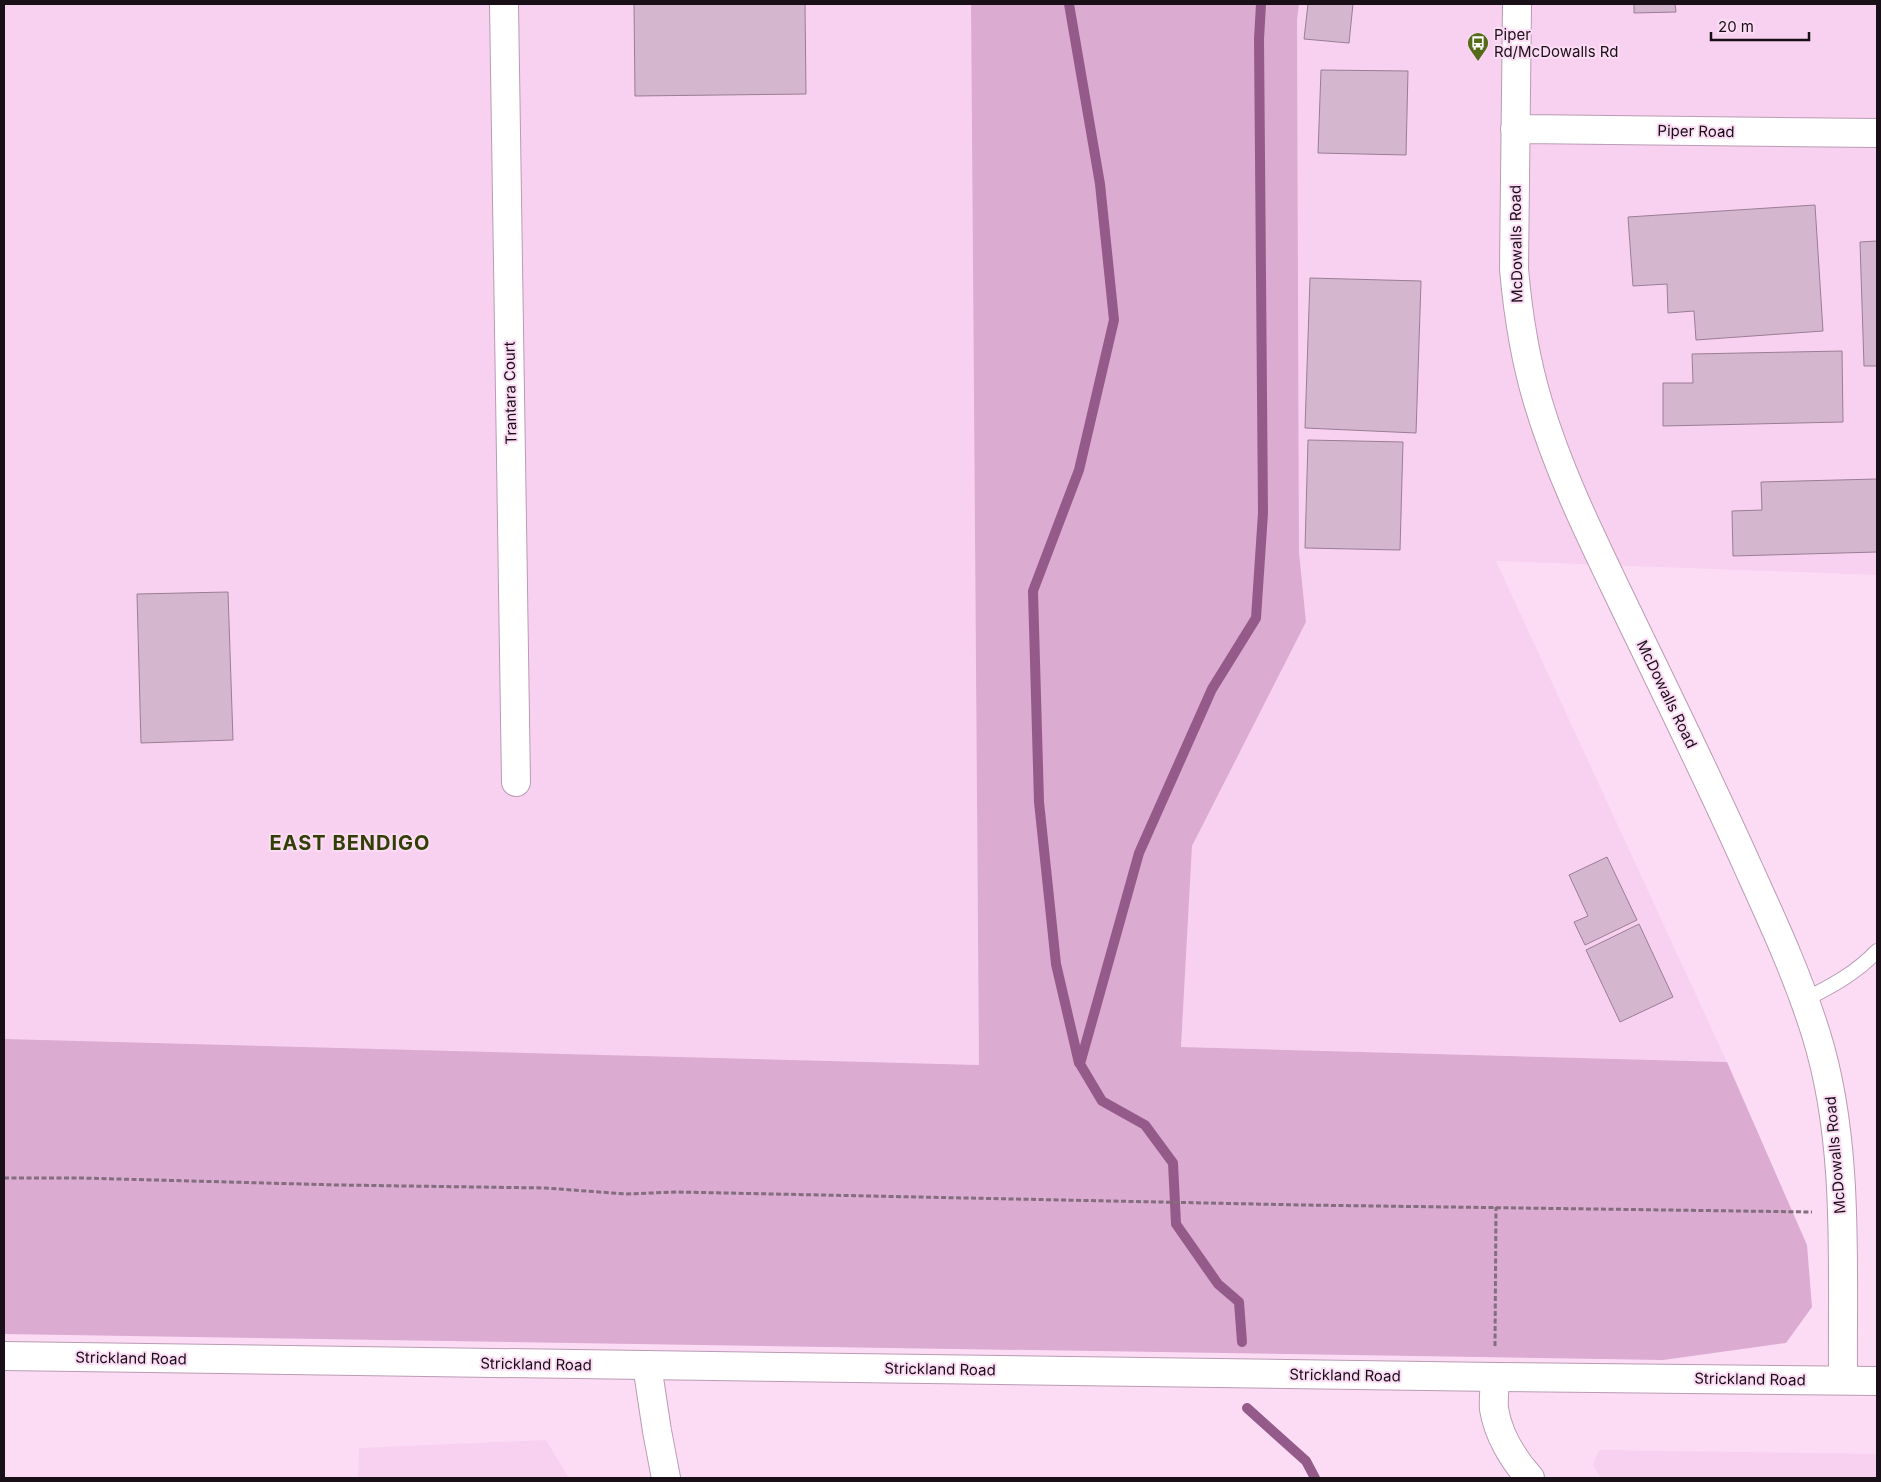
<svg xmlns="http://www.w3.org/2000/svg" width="1881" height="1482" font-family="Inter,sans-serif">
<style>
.built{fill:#f8d1f0}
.green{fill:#dbabd2}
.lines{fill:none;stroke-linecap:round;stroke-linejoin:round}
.stream{stroke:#945b8a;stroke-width:10}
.building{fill:#d5b6cf;stroke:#9a7d94}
.service-casing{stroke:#b99bb3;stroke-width:16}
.minor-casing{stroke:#b99bb3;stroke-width:30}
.secondary-casing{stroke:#b99bb3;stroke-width:30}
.path{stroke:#826e7d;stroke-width:3;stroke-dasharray:5 2.5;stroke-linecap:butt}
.service{stroke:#fff;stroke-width:14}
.minor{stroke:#fff;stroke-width:28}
.secondary{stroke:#fff;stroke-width:28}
.labels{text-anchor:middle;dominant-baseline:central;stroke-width:4;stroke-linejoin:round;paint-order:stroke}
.poi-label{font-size:15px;fill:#190f17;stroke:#fcdcf5;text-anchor:start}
.street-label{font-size:15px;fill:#190f17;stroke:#fcdcf5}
.district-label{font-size:20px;font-weight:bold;letter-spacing:1px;fill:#324007;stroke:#fcdcf5}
</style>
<rect width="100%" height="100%" fill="#fcdcf5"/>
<path class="built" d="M 4,4 L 971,4 L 979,1065 L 4,1045 Z
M 1299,4 L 1877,4 L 1877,575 L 1496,561 L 1727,1062 L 1181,1047 L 1192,846 L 1306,622 L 1299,552 L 1297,20 Z
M 546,1440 L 569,1478 L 358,1478 L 359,1448 Z
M 1599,1450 L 1877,1454 L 1877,1478 L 1601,1478 L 1593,1465 Z"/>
<path class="green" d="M 971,4 L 1299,4 L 1297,20 L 1299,552 L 1306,622 L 1192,846 L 1181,1047 L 1727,1062 L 1807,1245 L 1812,1307 L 1786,1343 L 1663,1360 L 4,1334 L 4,1039 L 979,1065 Z"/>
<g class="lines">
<path class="stream" d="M 1069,4 L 1100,184 L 1114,320 L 1079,470 L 1033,591 L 1039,802 L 1056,964 L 1079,1063
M 1242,1342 L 1239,1302 L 1218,1284 L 1176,1224 L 1173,1163 L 1145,1125 L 1102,1101 L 1080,1064 L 1139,853 L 1212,689 L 1256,618 L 1263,513 L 1259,39 L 1261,4
M 1247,1408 L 1306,1461 L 1315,1478"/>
</g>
<path class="building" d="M 634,4 L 805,4 L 806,94 L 635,96 Z
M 1308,4 L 1353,4 L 1349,43 L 1304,39 Z
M 1634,4 L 1675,4 L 1676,12 L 1634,13 Z
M 1321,70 L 1408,71 L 1406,155 L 1318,153 Z
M 1815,205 L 1823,331 L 1696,340 L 1694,311 L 1668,313 L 1667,284 L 1633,286 L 1628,217 Z
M 1877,241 L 1877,366 L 1864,366 L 1860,242 Z
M 1310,278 L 1421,281 L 1416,433 L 1305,428 Z
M 1842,351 L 1843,422 L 1663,426 L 1663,383 L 1693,383 L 1692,354 Z
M 1308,440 L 1403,442 L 1400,550 L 1305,548 Z
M 1877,479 L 1877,552 L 1733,556 L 1732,511 L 1762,510 L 1761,482 Z
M 228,592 L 233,740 L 141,743 L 137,594 Z
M 1607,857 L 1637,920 L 1585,945 L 1574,922 L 1588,916 L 1569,875 Z
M 1639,924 L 1673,997 L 1620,1022 L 1586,950 Z"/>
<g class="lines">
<g class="service-casing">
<path id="service" d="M 1804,1000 C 1832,986 1856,973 1877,951"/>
</g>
<g class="minor-casing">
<path id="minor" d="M 504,4 L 516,782
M 1517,4 L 1514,269 C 1518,314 1525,359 1538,402 C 1560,476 1595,545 1628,614 C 1668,697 1709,780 1747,865 C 1772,920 1798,976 1816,1034 C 1850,1142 1842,1268 1843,1380
M 1515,129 L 1877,133
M 647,1365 L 657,1431 L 666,1478
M 1495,1377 C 1495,1387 1493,1399 1494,1409 C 1498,1434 1513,1459 1530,1478"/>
</g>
<g class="secondary-casing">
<path id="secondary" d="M 4,1356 L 1495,1377 L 1877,1381"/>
</g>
<path class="path" d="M 4,1178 L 81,1178 L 338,1185 L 546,1188 L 626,1194 L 677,1192 L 1303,1205 L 1812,1212
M 1495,1346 L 1496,1207"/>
<use href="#service" class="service"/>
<use href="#minor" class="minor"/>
<use href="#secondary" class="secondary"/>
</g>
<defs>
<g id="bus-pin" transform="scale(1.125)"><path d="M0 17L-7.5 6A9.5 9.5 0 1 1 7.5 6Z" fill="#556b19" stroke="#fcdcf5"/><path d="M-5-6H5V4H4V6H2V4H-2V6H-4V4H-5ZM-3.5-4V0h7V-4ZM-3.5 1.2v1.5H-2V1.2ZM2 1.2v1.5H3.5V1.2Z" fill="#fff"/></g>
</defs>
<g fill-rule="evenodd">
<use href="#bus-pin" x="1478" y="43"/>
</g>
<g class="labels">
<g class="poi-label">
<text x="1494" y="34">Piper<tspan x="1494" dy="17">Rd/McDowalls Rd</tspan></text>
</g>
<g class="street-label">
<text transform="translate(1696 131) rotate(1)">Piper Road</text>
<text transform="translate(1516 244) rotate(-91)">McDowalls Road</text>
<text transform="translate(510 393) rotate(-91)">Trantara Court</text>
<text transform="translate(1667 694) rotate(64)">McDowalls Road</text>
<text transform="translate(1835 1155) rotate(-95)">McDowalls Road</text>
<text transform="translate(131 1358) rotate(1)">Strickland Road</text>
<text transform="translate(536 1364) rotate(1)">Strickland Road</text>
<text transform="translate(940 1369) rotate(1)">Strickland Road</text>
<text transform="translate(1345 1375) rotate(1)">Strickland Road</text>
<text transform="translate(1750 1379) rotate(1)">Strickland Road</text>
</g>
<g class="district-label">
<text x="350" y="843">EAST BENDIGO</text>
</g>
</g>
<rect width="1881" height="1482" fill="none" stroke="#190f17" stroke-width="10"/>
<path d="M1711 32v8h98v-8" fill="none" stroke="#190f17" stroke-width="2.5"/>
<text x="1718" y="32" font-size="15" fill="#190f17" stroke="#fcdcf5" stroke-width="4" paint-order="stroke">20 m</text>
</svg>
